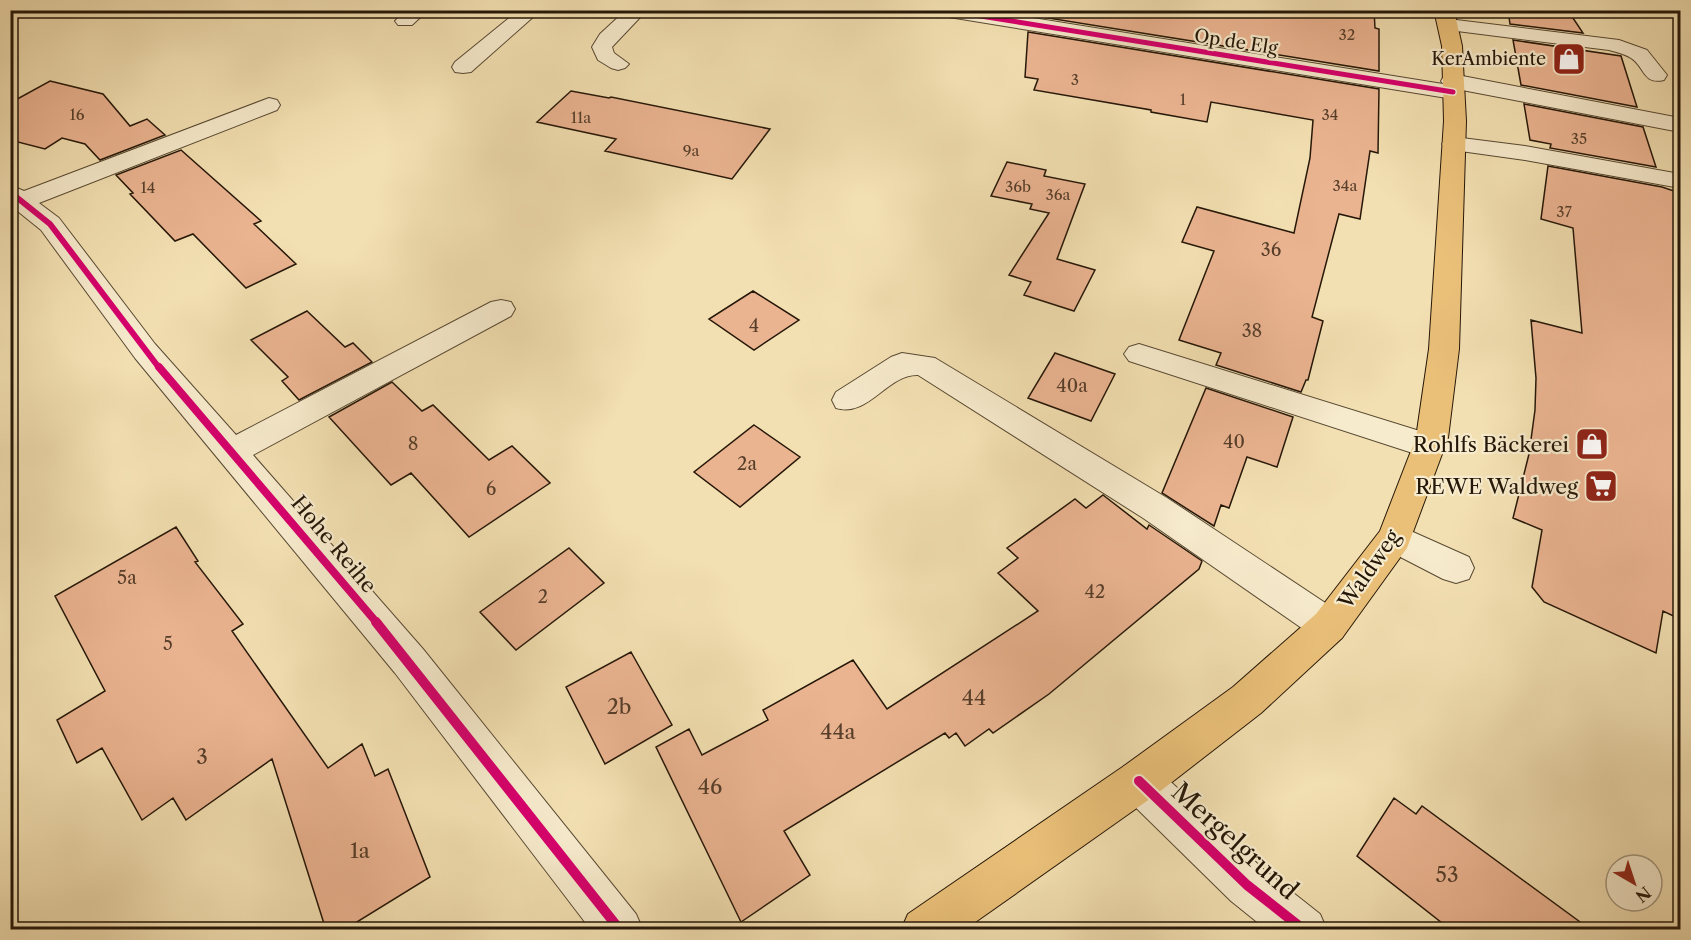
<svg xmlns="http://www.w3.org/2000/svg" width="1691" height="940" font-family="'Libre Caslon Text',serif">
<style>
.building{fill:#ebb491;stroke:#251708;stroke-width:1.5}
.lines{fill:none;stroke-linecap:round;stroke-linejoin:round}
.minor-casing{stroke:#584932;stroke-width:2}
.major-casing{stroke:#251708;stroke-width:2}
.minor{fill:#f7ebcd;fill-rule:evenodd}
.major{fill:#eac079;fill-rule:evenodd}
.cycleway-far3-casing{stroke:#f7ebcd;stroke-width:8}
.cycleway-far2-casing{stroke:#f7ebcd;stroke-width:9}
.cycleway-far1-casing{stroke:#f7ebcd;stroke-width:11}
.cycleway-casing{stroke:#f7ebcd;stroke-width:14}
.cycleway-far3{stroke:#d6006c;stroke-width:5}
.cycleway-far2{stroke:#d6006c;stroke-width:6}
.cycleway-far1{stroke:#d6006c;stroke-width:8}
.cycleway{stroke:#d6006c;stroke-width:10}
.labels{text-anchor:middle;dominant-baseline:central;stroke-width:4.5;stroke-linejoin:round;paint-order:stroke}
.far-number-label{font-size:15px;fill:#563e2a}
.far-street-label{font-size:18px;fill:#251708;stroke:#f7ebcd}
.far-poi-label{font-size:18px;fill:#251708;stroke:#f7ebcd;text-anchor:end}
.number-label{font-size:18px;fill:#563e2a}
.poi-label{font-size:21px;fill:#251708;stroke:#f7ebcd;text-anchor:end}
.street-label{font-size:21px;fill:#251708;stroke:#f7ebcd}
.near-number-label{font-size:21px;fill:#563e2a}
.near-street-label{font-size:26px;fill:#251708;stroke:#f7ebcd}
</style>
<rect width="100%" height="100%" fill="#f3e0b2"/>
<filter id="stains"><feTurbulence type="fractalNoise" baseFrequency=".00333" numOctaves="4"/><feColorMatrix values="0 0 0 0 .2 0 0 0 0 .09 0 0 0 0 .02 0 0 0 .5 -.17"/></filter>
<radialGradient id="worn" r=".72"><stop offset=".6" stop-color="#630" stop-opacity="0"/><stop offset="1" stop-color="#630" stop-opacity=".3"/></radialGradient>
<path class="building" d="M 1030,10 L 1374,10 L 1375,28 L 1379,29 L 1379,71 L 1029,15 Z
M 1508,10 L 1552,10 L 1554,14 L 1571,15 L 1583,33 L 1510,24 Z
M 1028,32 L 1379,89 L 1378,153 L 1370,151 L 1360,219 L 1339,214 L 1312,317 L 1323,321 L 1308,380 L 1306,380 L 1301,392 L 1216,365 L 1221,353 L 1179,340 L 1214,251 L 1182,242 L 1197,207 L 1294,233 L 1310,158 L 1313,120 L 1211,102 L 1207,122 L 1151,112 L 1151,110 L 1034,90 L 1038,79 L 1025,77 Z
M 1513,40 L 1621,56 L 1637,107 L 1521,85 Z
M 50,81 L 103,94 L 130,126 L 147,119 L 165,135 L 100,160 L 85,144 L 62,138 L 45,149 L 10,140 L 10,103 Z
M 571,91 L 609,98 L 611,97 L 770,129 L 732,179 L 605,151 L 616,139 L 537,122 Z
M 1524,104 L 1643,127 L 1656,167 L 1550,148 L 1551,144 L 1530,140 Z
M 181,150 L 261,221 L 254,224 L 296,264 L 246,288 L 193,234 L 175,241 L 130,194 L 133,193 L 116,175 Z
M 1007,162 L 1046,170 L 1044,176 L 1085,184 L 1057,259 L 1095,270 L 1074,311 L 1024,295 L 1031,282 L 1009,275 L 1049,213 L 1030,209 L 1032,204 L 991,196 Z
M 1548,166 L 1662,187 L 1680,193 L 1680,619 L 1663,611 L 1656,653 L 1544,602 L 1532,587 L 1542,530 L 1513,518 L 1529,454 L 1535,410 L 1536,378 L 1531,320 L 1582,333 L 1573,228 L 1541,219 Z
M 753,291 L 799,320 L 754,350 L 709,319 Z
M 307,311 L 345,347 L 353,343 L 372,362 L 299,400 L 282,381 L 288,377 L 251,340 Z
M 1055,353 L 1115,374 L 1091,421 L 1028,398 Z
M 392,382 L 422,411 L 433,405 L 489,460 L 512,446 L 550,483 L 469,537 L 411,473 L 391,485 L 329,417 Z
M 1206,388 L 1293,417 L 1277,467 L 1247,457 L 1229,508 L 1221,505 L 1214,526 L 1162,493 Z
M 754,425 L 800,457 L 740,507 L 694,472 Z
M 1103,495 L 1147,529 L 1149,525 L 1202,561 L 1199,569 L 1049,694 L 993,733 L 989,729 L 965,746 L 956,733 L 949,738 L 945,733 L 784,831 L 810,875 L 741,922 L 656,747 L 689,729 L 702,755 L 768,720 L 763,710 L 853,660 L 887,709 L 1038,611 L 998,573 L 1018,558 L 1007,548 L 1075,499 L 1086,508 Z
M 176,527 L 198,561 L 195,562 L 243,624 L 232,631 L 328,768 L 362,744 L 375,776 L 388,769 L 430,877 L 344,930 L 326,930 L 272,759 L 186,820 L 173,798 L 142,820 L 102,748 L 77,763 L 57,720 L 105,691 L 55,596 Z
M 569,548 L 604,583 L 516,650 L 480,612 Z
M 631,652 L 672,725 L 605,764 L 566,687 Z
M 1394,798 L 1416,814 L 1422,806 L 1591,930 L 1451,930 L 1357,856 Z"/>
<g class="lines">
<g class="minor-casing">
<path id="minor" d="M 406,10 L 428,10 L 412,25 L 398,25 L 395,21 Z
M 519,10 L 541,10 L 471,72 L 463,73 L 455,72 L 452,67 L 455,62 Z
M 626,10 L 647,10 L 612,47 L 614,53 L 629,64 L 625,68 L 618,70 L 611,68 L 598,60 L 592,47 L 600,34 Z
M 934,10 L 983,10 L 1443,84 L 1441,81 L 1444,76 L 1452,74 L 1680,118 L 1680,132 L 1462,90 L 1464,92 L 1461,97 L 1453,99 L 943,16 L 936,14 Z
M 1448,19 L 1619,40 L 1647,50 L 1667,75 L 1664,80 C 1643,85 1645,67 1631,58 C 1625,54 1616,52 1609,50 L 1441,29 L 1438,25 L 1441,21 Z
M 269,98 L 277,100 L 280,105 L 277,110 L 39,203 L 59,218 L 155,344 L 236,435 L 491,302 L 501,300 L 511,302 L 515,309 L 511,316 L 253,455 L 423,649 L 636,914 L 643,930 L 591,930 L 395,673 L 135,358 L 41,230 L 10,205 L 10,185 L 24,191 Z
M 1454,137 L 1525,146 L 1680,174 L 1680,188 L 1525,160 L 1446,149 L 1442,144 L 1446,139 Z
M 1139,344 L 1439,437 L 1444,446 L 1439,455 L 1428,458 L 1129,361 L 1124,354 L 1129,347 Z
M 902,353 L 935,358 L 1167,498 L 1342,614 L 1348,626 L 1342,638 L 1329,643 L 1316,638 L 1143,518 L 918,375 C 887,374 869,418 836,408 L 832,400 L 836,392 L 891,357 Z
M 1395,524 L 1469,557 L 1474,568 L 1469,579 L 1456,583 L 1443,579 L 1383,548 L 1378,538 L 1383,528 Z
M 1139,760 L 1154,766 L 1263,869 L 1320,914 L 1327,930 L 1267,930 L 1231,901 L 1124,796 L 1118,781 L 1124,766 Z"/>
</g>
<g class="major-casing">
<path id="major" d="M 1434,10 L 1454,10 L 1462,46 L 1466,121 L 1459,349 L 1448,438 L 1407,548 L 1342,638 L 1261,713 L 1154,796 L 964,930 L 901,930 L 908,914 L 1124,766 L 1233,687 L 1316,614 L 1380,531 L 1416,438 L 1429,349 L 1444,121 L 1442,46 Z"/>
</g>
<use href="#minor" class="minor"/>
<use href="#major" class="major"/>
<g class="cycleway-far3-casing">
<path id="cycleway-far3" d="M 943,10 L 1453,92"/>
</g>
<g class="cycleway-far2-casing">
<path id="cycleway-far2" d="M 10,192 L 50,224 L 160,369"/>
</g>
<g class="cycleway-far1-casing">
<path id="cycleway-far1" d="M 159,367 L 377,623"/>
</g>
<g class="cycleway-casing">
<path id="cycleway" d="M 376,622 L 620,930
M 1139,781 L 1247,885 L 1304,930"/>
</g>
<use href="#cycleway-far3" class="cycleway-far3"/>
<use href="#cycleway-far2" class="cycleway-far2"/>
<use href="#cycleway-far1" class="cycleway-far1"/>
<use href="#cycleway" class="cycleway"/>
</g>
<defs>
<g id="shop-square" transform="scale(1.725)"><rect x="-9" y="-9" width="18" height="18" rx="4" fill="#8f2418" stroke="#f7ebcd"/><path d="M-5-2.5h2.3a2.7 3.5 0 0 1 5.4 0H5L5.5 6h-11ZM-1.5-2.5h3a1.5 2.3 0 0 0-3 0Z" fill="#fff"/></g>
<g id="supermarket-square" transform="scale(1.725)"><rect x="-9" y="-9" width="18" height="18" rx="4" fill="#8f2418" stroke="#f7ebcd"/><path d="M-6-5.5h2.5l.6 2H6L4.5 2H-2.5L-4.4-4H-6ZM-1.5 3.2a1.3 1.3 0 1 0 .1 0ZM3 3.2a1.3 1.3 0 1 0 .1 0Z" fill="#fff"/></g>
</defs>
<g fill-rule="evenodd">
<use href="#shop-square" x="1569" y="59"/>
<use href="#shop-square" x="1592" y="444"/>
<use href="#supermarket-square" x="1601" y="486"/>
</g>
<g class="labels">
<g class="far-number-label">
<text x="1347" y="34">32</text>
<text x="1075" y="79">3</text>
<text x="1183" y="99">1</text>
<text x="77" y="114">16</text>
<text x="1330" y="114">34</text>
<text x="581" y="117">11a</text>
<text x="1579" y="138">35</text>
<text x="691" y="150">9a</text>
<text x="1345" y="185">34a</text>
<text x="1018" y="186">36b</text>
<text x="148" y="187">14</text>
<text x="1058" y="194">36a</text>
<text x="1564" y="211">37</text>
</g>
<g class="far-street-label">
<text transform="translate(1236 42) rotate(9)">Op de Elg</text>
</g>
<g class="far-poi-label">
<text x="1546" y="59">KerAmbiente</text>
</g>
<g class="number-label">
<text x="1271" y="250">36</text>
<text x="754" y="326">4</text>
<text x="1252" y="331">38</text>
<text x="1072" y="386">40a</text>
<text x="1234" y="442">40</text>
<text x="413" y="444">8</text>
<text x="747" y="464">2a</text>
<text x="491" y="489">6</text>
<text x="127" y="578">5a</text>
<text x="1095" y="592">42</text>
<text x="543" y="597">2</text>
<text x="168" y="644">5</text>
</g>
<g class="poi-label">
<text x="1569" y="444">Rohlfs Bäckerei</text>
<text x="1578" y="486">REWE Waldweg</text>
</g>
<g class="street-label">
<text transform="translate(334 544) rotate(50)">Hohe Reihe</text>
<text transform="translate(1369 569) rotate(-55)">Waldweg</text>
</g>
<g class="near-number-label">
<text x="974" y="697">44</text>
<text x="619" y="706">2b</text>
<text x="838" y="731">44a</text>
<text x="202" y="756">3</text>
<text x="710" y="786">46</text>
<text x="360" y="850">1a</text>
<text x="1447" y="874">53</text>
</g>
<g class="near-street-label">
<text transform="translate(1235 841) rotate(42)">Mergelgrund</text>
</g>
</g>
<rect width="1691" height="940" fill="none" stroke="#f3e0b2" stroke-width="36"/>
<rect x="12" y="12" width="1667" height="916" fill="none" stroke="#251708" stroke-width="3"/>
<rect x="18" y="18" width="1655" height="904" fill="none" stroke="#251708" stroke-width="1.5"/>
<g transform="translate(1634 883) rotate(141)"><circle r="28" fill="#f7ebcd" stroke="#a3967e" stroke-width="1.5"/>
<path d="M0-4.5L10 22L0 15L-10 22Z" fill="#8f2418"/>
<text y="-9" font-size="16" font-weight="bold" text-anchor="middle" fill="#251708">N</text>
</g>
<rect width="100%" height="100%" filter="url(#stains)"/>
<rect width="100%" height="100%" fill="url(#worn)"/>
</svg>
